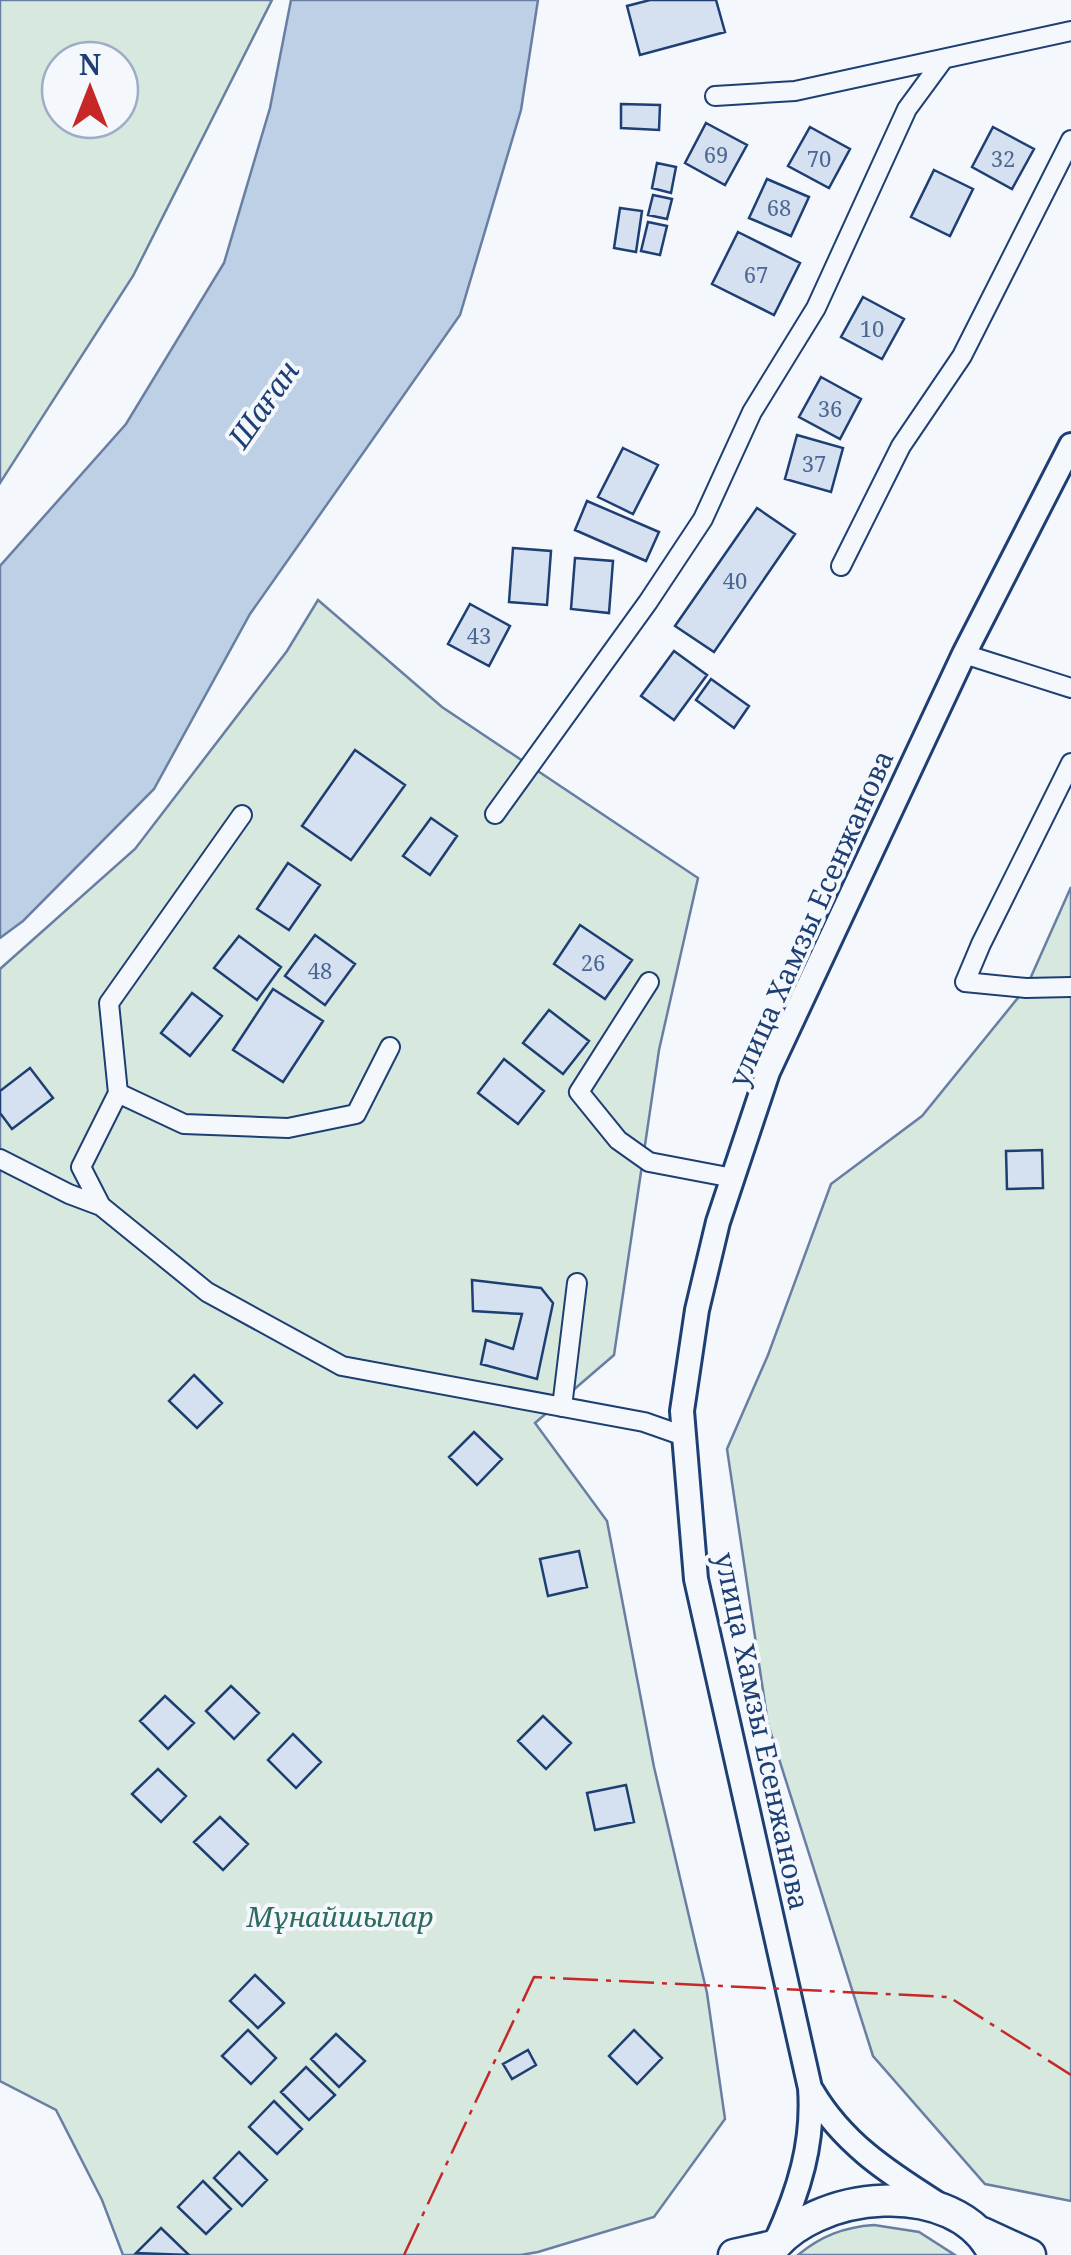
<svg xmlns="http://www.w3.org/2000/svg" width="1071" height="2255" font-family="'Noto Serif',serif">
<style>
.green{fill:#d7e8df;stroke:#687fa3;stroke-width:2.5;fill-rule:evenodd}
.water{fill:#bed0e5;stroke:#687fa3;stroke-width:2.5}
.building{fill:#d5e0f0;stroke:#1d3f73;stroke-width:2.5}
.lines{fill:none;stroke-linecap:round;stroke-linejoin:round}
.minor-casing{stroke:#1d3f73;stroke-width:22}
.tertiary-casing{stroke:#1d3f73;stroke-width:28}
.trunk-casing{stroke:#1d3f73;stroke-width:35}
.minor{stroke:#f4f7fb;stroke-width:18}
.tertiary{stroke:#f4f7fb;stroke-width:22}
.trunk{stroke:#f4f7fb;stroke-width:30}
.power{stroke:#c62828;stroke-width:2.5;stroke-dasharray:35 8 5 8;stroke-linecap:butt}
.labels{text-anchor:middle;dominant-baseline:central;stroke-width:8;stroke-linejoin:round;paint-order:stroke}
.number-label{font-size:22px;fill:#4b6792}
.street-label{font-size:28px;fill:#1d3f73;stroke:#f4f7fb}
.park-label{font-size:28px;font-style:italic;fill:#2c6c60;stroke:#f4f7fb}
.water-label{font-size:30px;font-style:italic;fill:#1d3f73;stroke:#f4f7fb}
</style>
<rect width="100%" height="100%" fill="#f4f7fb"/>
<path class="green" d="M 0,0 L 272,0 L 133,276 L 0,483 ZM 60,60 L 120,60 L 120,120 L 60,120 Z
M 318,600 L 442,707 L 698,878 L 659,1050 L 614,1355 L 535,1423 L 607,1521 L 654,1767 L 707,1993 L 725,2119 L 654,2217 L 538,2252 L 521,2255 L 123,2255 L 102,2200 L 56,2110 L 0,2081 L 0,969 L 135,849 L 287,651 Z
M 1071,887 L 1071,2201 L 985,2184 L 873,2056 L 768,1724 L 727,1449 L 768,1355 L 831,1184 L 922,1116 L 1026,988 Z
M 874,2225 L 919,2232 L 955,2255 L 798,2255 C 821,2236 844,2227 874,2225 Z"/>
<path class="water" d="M 291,0 L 538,0 L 521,110 L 460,315 L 250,614 L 154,789 L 23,921 L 0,938 L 0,566 L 126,424 L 224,263 L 270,108 Z"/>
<path class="building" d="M 650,0 L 716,0 L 725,32 L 640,55 L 627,6 Z
M 621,104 L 660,105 L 659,130 L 621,128 Z
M 706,123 L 747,145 L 725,185 L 685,163 Z
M 810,127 L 850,149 L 829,188 L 788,166 Z
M 993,127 L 1034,149 L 1012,189 L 972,167 Z
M 657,163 L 676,167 L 671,193 L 652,188 Z
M 934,170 L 973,189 L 950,236 L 911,217 Z
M 767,179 L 809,197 L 791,236 L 749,218 Z
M 653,195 L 672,199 L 667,219 L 648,215 Z
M 620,208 L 642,211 L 636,252 L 614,248 Z
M 648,222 L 667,226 L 660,255 L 641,251 Z
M 738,232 L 800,263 L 774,315 L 712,284 Z
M 863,297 L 904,319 L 882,359 L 841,337 Z
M 821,377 L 861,399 L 840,439 L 799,417 Z
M 797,435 L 843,448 L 831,492 L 785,479 Z
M 623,448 L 658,465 L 633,514 L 598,497 Z
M 587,501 L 659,532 L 646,561 L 575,530 Z
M 757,508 L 795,534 L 714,652 L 675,626 Z
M 513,548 L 551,551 L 547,605 L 509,602 Z
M 575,558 L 613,561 L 609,613 L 571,609 Z
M 470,604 L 510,626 L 489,666 L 448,644 Z
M 674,651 L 707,675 L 674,720 L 641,696 Z
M 711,679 L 749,706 L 734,728 L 696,700 Z
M 355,750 L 405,785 L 351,860 L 302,826 Z
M 431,818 L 457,836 L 430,875 L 403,856 Z
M 288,863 L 320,885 L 289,930 L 257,909 Z
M 580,925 L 632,960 L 605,999 L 554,964 Z
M 315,935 L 355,964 L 325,1005 L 285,976 Z
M 239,936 L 281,967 L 257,1000 L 214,968 Z
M 273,989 L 323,1021 L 283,1082 L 233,1050 Z
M 192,993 L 222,1016 L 190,1056 L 161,1033 Z
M 549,1010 L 589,1041 L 563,1074 L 523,1043 Z
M 504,1059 L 544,1091 L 518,1124 L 478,1093 Z
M 30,1068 L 53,1098 L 12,1129 L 0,1113 L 0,1091 Z
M 1042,1150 L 1043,1188 L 1007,1189 L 1006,1151 Z
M 472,1280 L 541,1288 L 553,1303 L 537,1379 L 481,1364 L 486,1340 L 513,1349 L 522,1314 L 473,1311 Z
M 194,1375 L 222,1403 L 197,1428 L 169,1401 Z
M 474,1432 L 502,1459 L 477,1485 L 449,1457 Z
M 579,1551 L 587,1587 L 548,1596 L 540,1559 Z
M 231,1686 L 259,1713 L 234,1739 L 206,1711 Z
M 165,1696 L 194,1723 L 168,1749 L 140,1721 Z
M 543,1716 L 571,1743 L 546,1769 L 518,1741 Z
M 293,1734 L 321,1762 L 296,1788 L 268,1760 Z
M 158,1769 L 186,1796 L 161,1822 L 132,1794 Z
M 626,1785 L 634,1822 L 595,1830 L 587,1793 Z
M 220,1817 L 248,1844 L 223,1870 L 194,1842 Z
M 255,1975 L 284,2003 L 258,2028 L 230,2001 Z
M 248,2030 L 276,2058 L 251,2084 L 222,2056 Z
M 634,2030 L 662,2058 L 637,2084 L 609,2056 Z
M 336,2034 L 365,2061 L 339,2087 L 311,2059 Z
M 528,2050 L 536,2065 L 512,2079 L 503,2064 Z
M 306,2067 L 335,2095 L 309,2120 L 281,2092 Z
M 274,2101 L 302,2129 L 277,2154 L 249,2127 Z
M 239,2152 L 267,2180 L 242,2206 L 214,2178 Z
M 203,2181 L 231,2209 L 206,2234 L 178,2207 Z
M 161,2228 L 189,2255 L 136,2253 Z"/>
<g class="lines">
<g class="minor-casing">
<path id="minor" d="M 715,96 L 795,91 L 1071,31
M 841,566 L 901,446 L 962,356 L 1071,140
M 964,654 L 1071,688
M 1071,763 L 981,944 L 965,982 L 1026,988 L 1071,987
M 495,814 L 648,602 L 703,519 L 752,412 L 816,308 L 907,109 L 943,60
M 242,815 L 109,1003 L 118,1093 L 81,1167 L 101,1206 L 207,1292 L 342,1366 L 644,1422 L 684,1436
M 649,982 L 579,1092 L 618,1140 L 649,1162 L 733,1178
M 118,1093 L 184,1124 L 288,1128 L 356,1114 L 390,1047
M 0,1159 L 69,1194 L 101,1206
M 562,1407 L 577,1283"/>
</g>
<g class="tertiary-casing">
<path id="tertiary" d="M 812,2091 C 842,2142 886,2171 935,2202
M 776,2241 C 799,2191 814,2143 810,2088 L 696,1579 L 682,1411 L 697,1310 L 718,1222 L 768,1072 L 964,654 L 1071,445"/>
</g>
<g class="trunk-casing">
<path id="trunk" d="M 982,2233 L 1030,2255
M 734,2255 L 774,2246
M 768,2255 C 811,2189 958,2176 994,2255"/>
</g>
<use href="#minor" class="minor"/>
<use href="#tertiary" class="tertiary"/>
<use href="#trunk" class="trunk"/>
<path class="power" d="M 404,2255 L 534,1977 L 949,1997 L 1071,2075"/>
</g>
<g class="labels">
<g class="number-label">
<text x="716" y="154">69</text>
<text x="819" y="158">70</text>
<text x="1003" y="158">32</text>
<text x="779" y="207">68</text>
<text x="756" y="274">67</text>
<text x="872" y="328">10</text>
<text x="830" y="408">36</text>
<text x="814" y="463">37</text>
<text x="735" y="580">40</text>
<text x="479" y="635">43</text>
<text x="593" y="962">26</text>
<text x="320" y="970">48</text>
</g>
<g class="street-label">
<text transform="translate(810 918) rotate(-66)">улица Хамзы Есенжанова</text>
<text transform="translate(763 1731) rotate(78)">улица Хамзы Есенжанова</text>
</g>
<g class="park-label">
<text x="340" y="1916">Мұнайшылар</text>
</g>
<g class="water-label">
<text transform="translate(263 404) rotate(-55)">Шаған</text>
</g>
</g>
<g transform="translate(90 90)"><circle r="48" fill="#f4f7fb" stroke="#9eadc5" stroke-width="2.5"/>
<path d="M0-8L18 38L0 25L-18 38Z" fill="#c62828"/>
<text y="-15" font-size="28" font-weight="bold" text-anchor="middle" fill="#1d3f73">N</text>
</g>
</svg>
